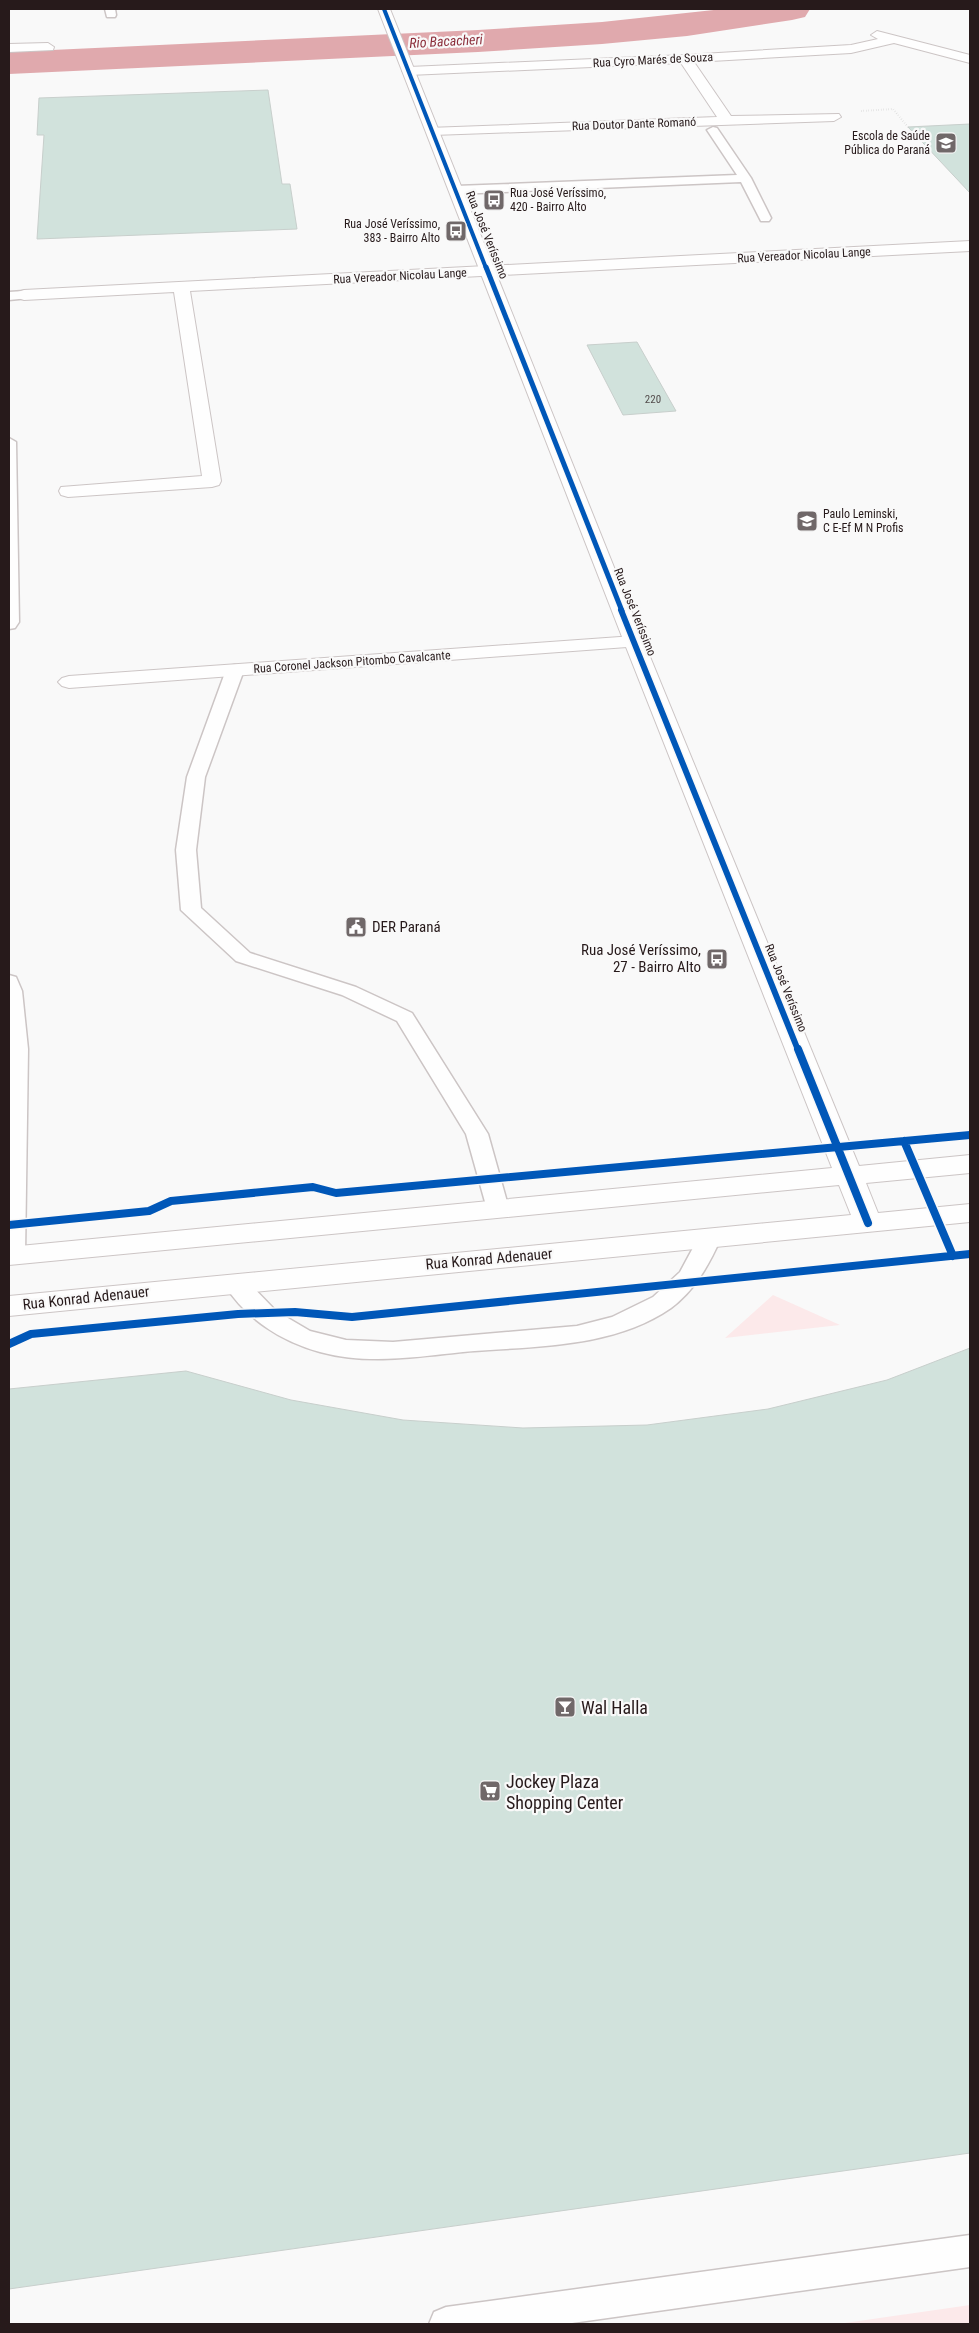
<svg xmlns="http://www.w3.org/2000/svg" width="979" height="2333" font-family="'Roboto Condensed',sans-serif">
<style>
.green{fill:#fce9ea}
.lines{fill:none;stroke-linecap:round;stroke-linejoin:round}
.river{fill:#e0a9ad;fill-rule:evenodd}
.building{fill:#d1e2dc;stroke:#c8cfcc}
.lane-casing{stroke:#ccc5c5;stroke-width:3}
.street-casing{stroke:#ccc5c5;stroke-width:2}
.secondary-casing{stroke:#ccc5c5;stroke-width:2}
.path{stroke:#d6d6d6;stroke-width:2;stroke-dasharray:0.5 2;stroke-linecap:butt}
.lane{fill:#fefefe;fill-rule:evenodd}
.street{fill:#fefefe;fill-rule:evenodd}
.secondary{fill:#fefefe;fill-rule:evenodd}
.cycleway-far3-casing{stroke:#f9f9f9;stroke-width:5.5}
.cycleway-far2-casing{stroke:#f9f9f9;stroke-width:7}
.cycleway-far1-casing{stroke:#f9f9f9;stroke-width:9}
.cycleway-casing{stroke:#f9f9f9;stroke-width:11}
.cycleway-far3{stroke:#0057b8;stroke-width:4}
.cycleway-far2{stroke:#0057b8;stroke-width:5}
.cycleway-far1{stroke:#0057b8;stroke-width:6}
.cycleway{stroke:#0057b8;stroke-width:8}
.labels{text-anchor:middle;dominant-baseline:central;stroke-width:4.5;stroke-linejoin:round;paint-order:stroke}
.far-number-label{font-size:11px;fill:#524c4b}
.far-street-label{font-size:12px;fill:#271a1b;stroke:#f9f9f9}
.far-poi-label{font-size:12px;fill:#271a1b;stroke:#f9f9f9;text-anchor:end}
.far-water-label{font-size:14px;font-style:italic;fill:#8c2f3c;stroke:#f9f9f9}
.poi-label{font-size:15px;fill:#271a1b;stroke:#f9f9f9;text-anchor:start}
.street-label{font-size:15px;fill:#271a1b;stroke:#f9f9f9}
.near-poi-label{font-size:18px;fill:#271a1b;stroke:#f9f9f9;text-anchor:start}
</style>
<rect width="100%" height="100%" fill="#f9f9f9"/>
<path class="green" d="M 773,1295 L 840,1325 L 725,1338 Z
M 970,2305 L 970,2324 L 838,2324 Z"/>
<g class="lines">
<path class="river" d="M 723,9 L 810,9 L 805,17 L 792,20 L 687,36 L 602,44 L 478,52 L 9,74 L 9,52 L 478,30 L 602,22 Z"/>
</g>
<path class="building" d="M 268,90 L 282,184 L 290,184 L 297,229 L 37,239 L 44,135 L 37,135 L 39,98 Z
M 970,124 L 970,193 L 908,127 Z
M 637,342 L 676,411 L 623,415 L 587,345 Z
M 970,1348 L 970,2153 L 9,2289 L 9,1389 L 186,1371 L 291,1400 L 403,1420 L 523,1428 L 647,1425 L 768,1409 L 887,1380 Z"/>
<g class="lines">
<g class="lane-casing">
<path id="lane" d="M 105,9 L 115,9 L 116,15 L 115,17 L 107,17 Z
M 713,127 L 717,128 L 751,178 L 771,218 L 769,221 L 761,221 L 741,182 L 456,194 L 450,190 L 456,186 L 737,175 L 707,130 Z
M 24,291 L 31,295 L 29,298 L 9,300 L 9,292 Z
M 9,438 L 16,442 L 19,622 L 15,628 L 9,629 Z
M 235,665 L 241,666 L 244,670 L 205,777 L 196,850 L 201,908 L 250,953 L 356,987 L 412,1013 L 488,1134 L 509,1209 L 506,1214 L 498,1216 L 490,1214 L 487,1209 L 466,1134 L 397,1021 L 342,995 L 236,961 L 181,910 L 176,850 L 187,777 L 226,670 L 229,666 Z
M 9,975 L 16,977 L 22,991 L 28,1049 L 25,1255 L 21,1260 L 9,1262 Z
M 709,1230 L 717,1233 L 721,1238 C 709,1265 695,1290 671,1308 C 612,1349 531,1346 463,1352 C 416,1357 367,1365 320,1352 C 282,1342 246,1319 224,1284 L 228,1278 L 236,1276 L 244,1278 L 276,1311 L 310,1331 L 346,1340 L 393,1342 L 577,1326 L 612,1317 L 653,1297 L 680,1272 L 701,1233 Z
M 970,2235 L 970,2267 L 565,2324 L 429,2324 L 434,2312 L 446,2307 Z"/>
</g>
<g class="street-casing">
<path id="street" d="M 877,31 L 970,55 L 970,63 L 894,43 L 851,53 L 694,62 L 731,116 L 839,114 L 841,117 L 834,121 L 433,135 L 426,131 L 428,128 L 717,117 L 681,63 L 409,75 L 402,71 L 409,67 L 685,55 L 851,45 L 878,39 L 871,35 Z
M 48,43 L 54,47 L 53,50 L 9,52 L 9,44 Z
M 970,241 L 970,251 L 190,291 L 221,481 L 219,485 L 212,487 L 68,497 L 61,495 L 59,491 L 61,487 L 202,476 L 174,292 L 24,300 L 18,298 L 16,295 L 18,292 L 24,290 Z
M 634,636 L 641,638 L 644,642 L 641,646 L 69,688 L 62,686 L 58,682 L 62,678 L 69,676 Z"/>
</g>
<g class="secondary-casing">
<path id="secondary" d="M 378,9 L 390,9 L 644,642 L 859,1166 L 970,1155 L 970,1173 L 866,1183 L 878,1213 L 970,1204 L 970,1222 L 9,1316 L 9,1296 L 851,1215 L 839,1185 L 9,1265 L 9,1247 L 832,1168 L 624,642 Z"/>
</g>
<path class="path" d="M 861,111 L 893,109 L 908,127"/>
<use href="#lane" class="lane"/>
<use href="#street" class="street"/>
<use href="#secondary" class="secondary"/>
<g class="cycleway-far3-casing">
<path id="cycleway-far3" d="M 384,9 L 486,268"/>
</g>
<g class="cycleway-far2-casing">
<path id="cycleway-far2" d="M 486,267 L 622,611"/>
</g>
<g class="cycleway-far1-casing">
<path id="cycleway-far1" d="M 621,610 L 798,1050"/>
</g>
<g class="cycleway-casing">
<path id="cycleway" d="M 798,1049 L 868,1223
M 904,1141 L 953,1256
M 9,1225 L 149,1211 L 171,1201 L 313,1187 L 336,1193 L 970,1135
M 9,1344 L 31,1334 L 238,1314 L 295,1312 L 352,1317 L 970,1254"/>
</g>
<use href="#cycleway-far3" class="cycleway-far3"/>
<use href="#cycleway-far2" class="cycleway-far2"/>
<use href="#cycleway-far1" class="cycleway-far1"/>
<use href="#cycleway" class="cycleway"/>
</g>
<defs>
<g id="university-square" transform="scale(1.125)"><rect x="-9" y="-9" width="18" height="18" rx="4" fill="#706869" stroke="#f9f9f9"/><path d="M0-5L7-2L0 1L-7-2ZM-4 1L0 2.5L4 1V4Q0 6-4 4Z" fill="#fff"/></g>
<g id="bus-square" transform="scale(1.125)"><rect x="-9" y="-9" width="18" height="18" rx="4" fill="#706869" stroke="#f9f9f9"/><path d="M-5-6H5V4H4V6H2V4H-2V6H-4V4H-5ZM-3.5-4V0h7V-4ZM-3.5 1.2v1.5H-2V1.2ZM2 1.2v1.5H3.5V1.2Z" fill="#fff"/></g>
<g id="school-square" transform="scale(1.125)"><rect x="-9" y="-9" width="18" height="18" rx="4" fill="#706869" stroke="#f9f9f9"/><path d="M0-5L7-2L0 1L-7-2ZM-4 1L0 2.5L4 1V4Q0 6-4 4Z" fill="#fff"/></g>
<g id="civic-square" transform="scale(1.125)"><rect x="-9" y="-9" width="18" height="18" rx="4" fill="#706869" stroke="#f9f9f9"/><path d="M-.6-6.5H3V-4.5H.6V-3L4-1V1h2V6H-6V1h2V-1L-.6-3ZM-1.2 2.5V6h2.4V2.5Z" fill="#fff"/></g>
<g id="bar-square" transform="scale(1.125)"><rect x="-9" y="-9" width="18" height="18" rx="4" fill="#706869" stroke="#f9f9f9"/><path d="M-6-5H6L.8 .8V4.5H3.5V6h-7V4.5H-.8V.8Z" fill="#fff"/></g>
<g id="supermarket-square" transform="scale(1.125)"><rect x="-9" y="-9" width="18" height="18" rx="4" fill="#706869" stroke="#f9f9f9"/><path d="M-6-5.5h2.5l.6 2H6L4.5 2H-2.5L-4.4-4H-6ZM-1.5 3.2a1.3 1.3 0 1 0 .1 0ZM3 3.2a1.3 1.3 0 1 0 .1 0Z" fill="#fff"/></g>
</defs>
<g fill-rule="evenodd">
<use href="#university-square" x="946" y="143"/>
<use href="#bus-square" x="494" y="200"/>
<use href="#bus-square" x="456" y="231"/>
<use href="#school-square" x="807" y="521"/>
<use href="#civic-square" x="356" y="927"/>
<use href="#bus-square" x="717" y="959"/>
<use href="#bar-square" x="565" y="1707"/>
<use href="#supermarket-square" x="490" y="1791"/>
</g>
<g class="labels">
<g class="far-number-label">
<text x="653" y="399">220</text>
</g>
<g class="far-street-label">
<text transform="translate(653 60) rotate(-3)">Rua Cyro Marés de Souza</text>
<text transform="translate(634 124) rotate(-2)">Rua Doutor Dante Romanó</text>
<text transform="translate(487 235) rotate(68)">Rua José Veríssimo</text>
<text transform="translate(804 255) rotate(-3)">Rua Vereador Nicolau Lange</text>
<text transform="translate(400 276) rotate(-3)">Rua Vereador Nicolau Lange</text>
<text transform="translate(635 612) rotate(68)">Rua José Veríssimo</text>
<text transform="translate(352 662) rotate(-4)">Rua Coronel Jackson Pitombo Cavalcante</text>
<text transform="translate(786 988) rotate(68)">Rua José Veríssimo</text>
</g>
<g class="far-poi-label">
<text x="930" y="136">Escola de Saúde<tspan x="930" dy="14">Pública do Paraná</tspan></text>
<text x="510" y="193" text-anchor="start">Rua José Veríssimo,<tspan x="510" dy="14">420 - Bairro Alto</tspan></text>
<text x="440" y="224">Rua José Veríssimo,<tspan x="440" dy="14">383 - Bairro Alto</tspan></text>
<text x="823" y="514" text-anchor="start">Paulo Leminski,<tspan x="823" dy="14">C E-Ef M N Profis</tspan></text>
</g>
<g class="far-water-label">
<text transform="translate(446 41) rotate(-3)">Rio Bacacheri</text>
</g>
<g class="poi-label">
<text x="372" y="927">DER Paraná</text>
<text x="701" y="950" text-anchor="end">Rua José Veríssimo,<tspan x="701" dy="17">27 - Bairro Alto</tspan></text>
</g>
<g class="street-label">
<text transform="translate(489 1259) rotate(-5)">Rua Konrad Adenauer</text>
<text transform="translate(86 1298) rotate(-6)">Rua Konrad Adenauer</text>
</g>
<g class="near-poi-label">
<text x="581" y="1707">Wal Halla</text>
<text x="506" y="1781">Jockey Plaza<tspan x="506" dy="21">Shopping Center</tspan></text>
</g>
</g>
<rect width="979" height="2333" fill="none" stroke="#271a1b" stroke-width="20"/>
</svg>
